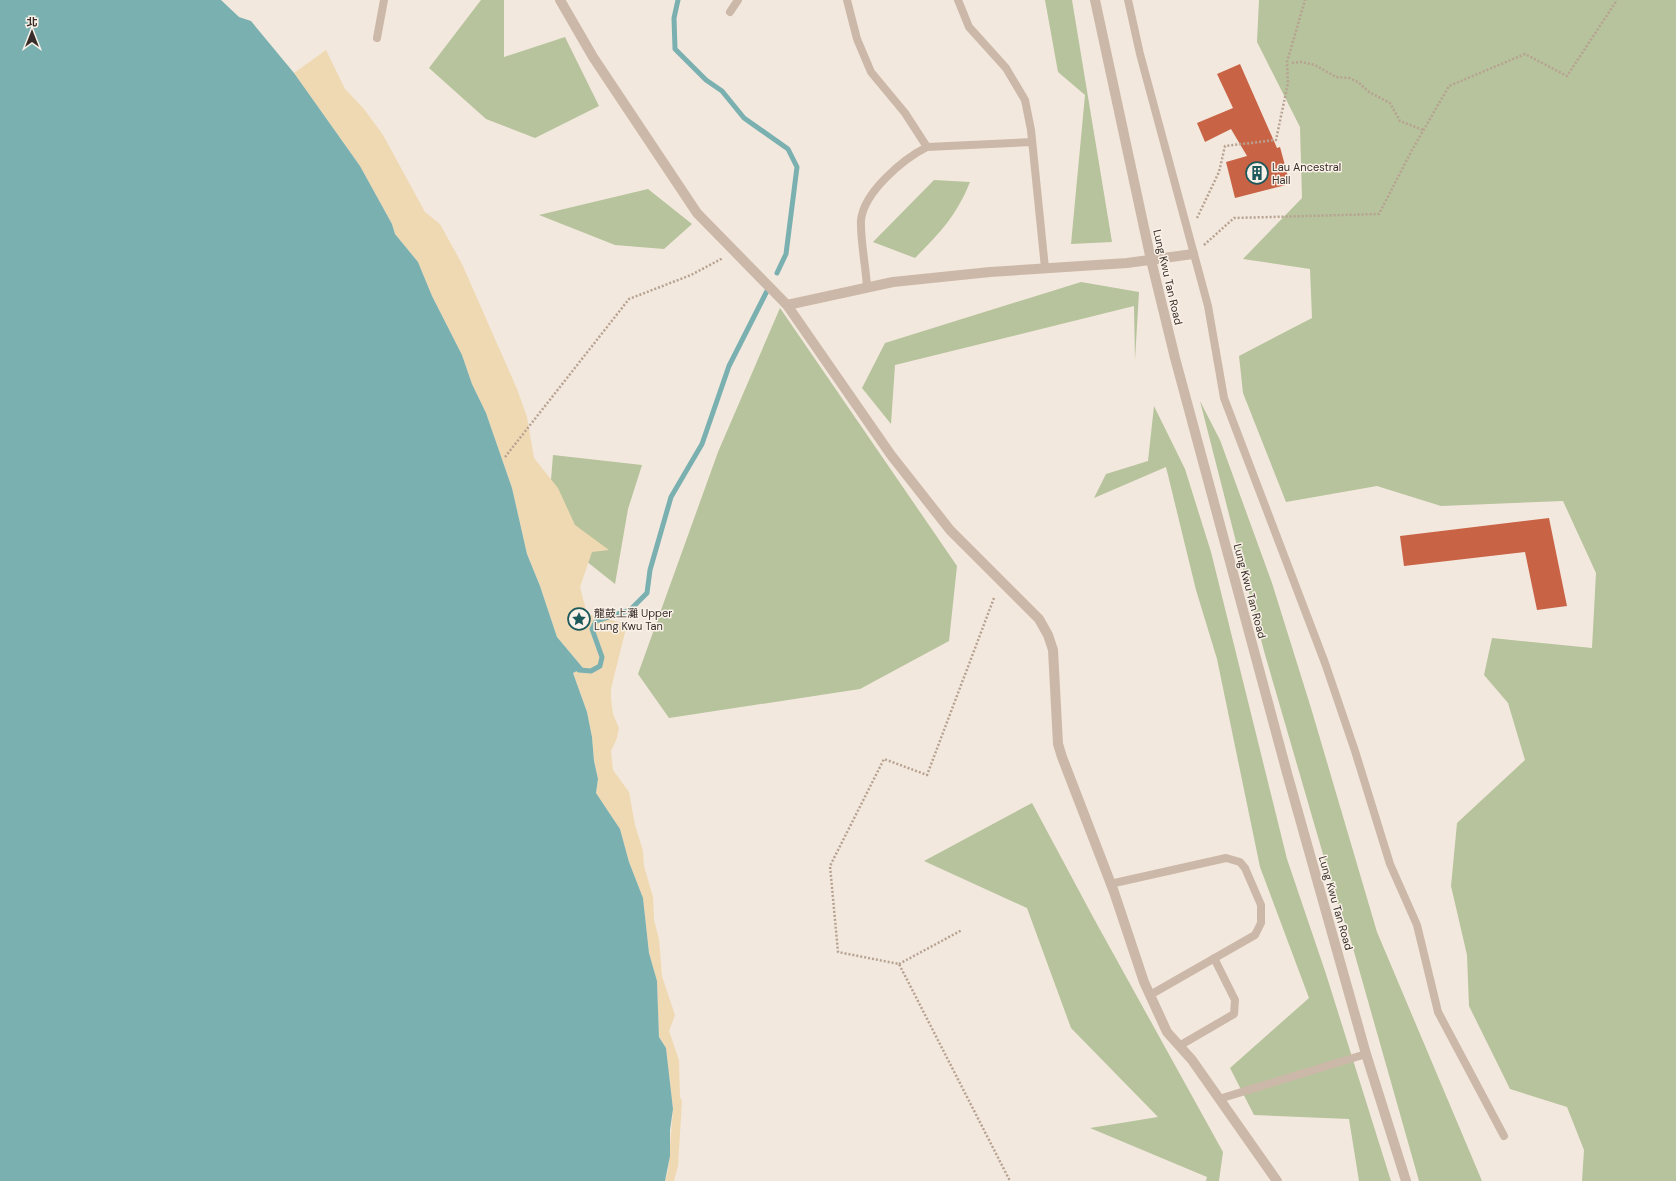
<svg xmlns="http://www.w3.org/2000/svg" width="1676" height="1181" font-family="'DM Sans','Noto Sans TC',sans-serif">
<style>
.green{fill:#b6c39c}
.sand{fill:#efd9b3}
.water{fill:#7bb0b1}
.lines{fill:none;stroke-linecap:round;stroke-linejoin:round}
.stream{stroke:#7bb0b1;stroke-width:5}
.building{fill:#c96345}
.path{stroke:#b7a292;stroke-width:2.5;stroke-dasharray:2 2;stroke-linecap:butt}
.service{stroke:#ccb8a8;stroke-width:8}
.minor{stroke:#ccb8a8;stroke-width:10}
.tertiary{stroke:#ccb8a8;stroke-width:10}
.labels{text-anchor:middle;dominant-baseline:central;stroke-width:3;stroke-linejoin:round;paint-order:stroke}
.poi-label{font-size:11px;fill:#382d29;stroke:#faf2e9;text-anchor:start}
.street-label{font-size:11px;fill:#382d29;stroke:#faf2e9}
</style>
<rect width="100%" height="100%" fill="#f3e8dd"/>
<path class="green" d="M 481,0 L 504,0 L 504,57 L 565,37 L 599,106 L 535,138 L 486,119 L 429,68 Z
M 1045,0 L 1072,0 L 1112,242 L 1071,244 L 1085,95 L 1058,72 Z
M 1259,0 L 1676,0 L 1676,1181 L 1582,1181 L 1584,1150 L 1567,1107 L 1510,1089 L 1469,1006 L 1467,955 L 1451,886 L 1457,823 L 1525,760 L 1508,703 L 1484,675 L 1492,638 L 1592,648 L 1596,573 L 1563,501 L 1441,506 L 1377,486 L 1286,502 L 1243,393 L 1239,356 L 1312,318 L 1310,269 L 1243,259 L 1302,198 L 1300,127 L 1257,42 Z
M 934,180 L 970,182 C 957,215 939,234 915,258 L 873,242 Z
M 648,189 L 692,224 L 664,249 L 615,245 L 539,215 Z
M 1081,282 L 1139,292 L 1135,360 L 1134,306 L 895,365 L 891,424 L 862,388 L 885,343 Z
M 780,308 L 957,566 L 949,641 L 860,689 L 669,718 L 638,674 L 718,452 Z
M 1200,401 L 1220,440 L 1272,583 L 1311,708 L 1377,932 L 1482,1181 L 1419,1181 L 1349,934 L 1336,899 L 1264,651 Z
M 1154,406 L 1185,469 L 1211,552 L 1287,859 L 1326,974 L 1391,1181 L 1359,1181 L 1349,1119 L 1254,1115 L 1230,1068 L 1309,998 L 1260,867 L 1217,659 L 1196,590 L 1166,467 L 1094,498 L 1106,474 L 1148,461 Z
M 553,455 L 642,465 L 628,509 L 615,584 L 547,530 Z
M 1032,803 L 1093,917 L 1223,1152 L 1219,1181 L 1206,1181 L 1207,1177 L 1090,1128 L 1158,1117 L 1071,1028 L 1027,908 L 924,861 Z"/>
<path class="sand" d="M 326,50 L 345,89 L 364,109 L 383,135 L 425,212 L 440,224 L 462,264 L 517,389 L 527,417 L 534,458 L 558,488 L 575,525 L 609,550 L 592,552 L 580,587 L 587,614 L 627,624 L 611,689 L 611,699 L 613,714 L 619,728 L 617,738 L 611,751 L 613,770 L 629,792 L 635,825 L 643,851 L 644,866 L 653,897 L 654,920 L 659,939 L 662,976 L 675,1015 L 669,1031 L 679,1060 L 680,1097 L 682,1101 L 678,1166 L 674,1181 L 665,1181 L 668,1171 L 673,1109 L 666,1048 L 659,1037 L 657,981 L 649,953 L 643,898 L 629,862 L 620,829 L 596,793 L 598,779 L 594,761 L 592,737 L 587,712 L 573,673 L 583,668 L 557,637 L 540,586 L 527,554 L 512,488 L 486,413 L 472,384 L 462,355 L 432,296 L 418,262 L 395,234 L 392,224 L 360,166 L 294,73 Z"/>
<path class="water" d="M 0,0 L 221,0 L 239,17 L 251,21 L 294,73 L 360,166 L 392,224 L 395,234 L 418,262 L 432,296 L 462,355 L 472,384 L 486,413 L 512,488 L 527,554 L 540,586 L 557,637 L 583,668 L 573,673 L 587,712 L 592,737 L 594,761 L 598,779 L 596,793 L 620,829 L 629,862 L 643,898 L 649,953 L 657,981 L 659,1037 L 666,1048 L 673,1109 L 670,1130 L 670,1156 L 665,1181 L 0,1181 Z"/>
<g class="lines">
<path class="stream" d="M 678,0 L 674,18 L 675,49 L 706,80 L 722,91 L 744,118 L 788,149 L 797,167 L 786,254 L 777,273
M 579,670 L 591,671 L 600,666 L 602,657 L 592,629 L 596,621 L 630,610 L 647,593 L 650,570 L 671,497 L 702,444 L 729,366 L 768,289"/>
</g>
<path class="building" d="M 1240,64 L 1277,148 L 1280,147 L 1290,184 L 1235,198 L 1226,162 L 1247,156 L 1231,129 L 1205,142 L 1197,123 L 1233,108 L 1217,74 Z
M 1549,518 L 1567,606 L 1537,610 L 1525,552 L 1404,566 L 1400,536 Z"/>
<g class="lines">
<path class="path" d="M 1292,63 L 1301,62 L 1315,65 L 1336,77 L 1349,78 L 1358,82 L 1369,92 L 1390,103 L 1400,121 L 1423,130
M 1197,218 L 1219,172 L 1225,146 L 1276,140 L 1288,83 L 1287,62 L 1305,0
M 1204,245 L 1234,218 L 1379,214 L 1412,150 L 1449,86 L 1525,54 L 1567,76 L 1617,0
M 505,457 L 629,299 L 691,275 L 723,258
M 994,598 L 927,775 L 884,759 L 830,866 L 838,952 L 899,964 L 1010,1181
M 899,964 L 962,930"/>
<path class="service" d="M 847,0 L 857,39 L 871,72 L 905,113 L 927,147
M 958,0 L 969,27 L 1006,68 L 1025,100 L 1031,130 L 1045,268
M 1128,0 L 1140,54 L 1208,306 L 1224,398 L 1325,663 L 1355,751 L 1390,864 L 1417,925 L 1438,1012 L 1504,1136
M 730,12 L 738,0
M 377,38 L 384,0
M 867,287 C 866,268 860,238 861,220 C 864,192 903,159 927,147 L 1032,142
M 1110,884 L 1226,858 L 1240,862 L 1245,868 L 1261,905 L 1261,923 L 1255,935 L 1150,995
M 1179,1046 L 1234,1014 L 1235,1000 L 1214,958
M 1219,1099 L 1366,1054"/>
<path class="minor" d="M 560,0 L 593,57 L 697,213 L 787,305 L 891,455 L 950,530 L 1039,619 L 1048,635 L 1053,650 L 1058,744 L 1062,757 L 1114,892 L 1144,982 L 1167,1032 L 1192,1060 L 1277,1181
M 787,305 L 893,282 L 990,272 L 1127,263 L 1193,254"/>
<path class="tertiary" d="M 1095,0 L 1151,260 L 1175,358 L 1287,773 L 1366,1054 L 1406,1181"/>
</g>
<defs>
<g id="building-ring" transform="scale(1.15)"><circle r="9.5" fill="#faf2e9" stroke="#1d585b" stroke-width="1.5"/><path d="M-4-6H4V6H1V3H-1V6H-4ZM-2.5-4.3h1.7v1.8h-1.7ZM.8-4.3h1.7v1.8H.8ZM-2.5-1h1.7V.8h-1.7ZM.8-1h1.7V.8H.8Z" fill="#1d585b"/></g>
<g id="sight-ring" transform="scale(1.15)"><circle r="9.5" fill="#faf2e9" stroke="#1d585b" stroke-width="1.5"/><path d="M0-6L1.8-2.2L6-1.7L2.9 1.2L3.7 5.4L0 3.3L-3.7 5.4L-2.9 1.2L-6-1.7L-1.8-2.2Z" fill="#1d585b"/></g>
</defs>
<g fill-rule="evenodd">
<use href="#building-ring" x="1257" y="173"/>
<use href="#sight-ring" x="579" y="619"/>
</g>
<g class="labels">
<g class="poi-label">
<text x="1272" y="167">Lau Ancestral<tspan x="1272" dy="13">Hall</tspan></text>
<text x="594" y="613">龍鼓上灘 Upper<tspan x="594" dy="13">Lung Kwu Tan</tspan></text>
</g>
<g class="street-label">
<text transform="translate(1168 277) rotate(77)">Lung Kwu Tan Road</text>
<text transform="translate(1250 591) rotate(75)">Lung Kwu Tan Road</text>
<text transform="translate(1336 903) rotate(74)">Lung Kwu Tan Road</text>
</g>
</g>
<g transform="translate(32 32)" stroke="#faf2e9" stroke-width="3" paint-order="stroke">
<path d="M0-3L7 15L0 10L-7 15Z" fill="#382d29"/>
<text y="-6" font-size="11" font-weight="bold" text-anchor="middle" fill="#382d29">北</text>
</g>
</svg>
